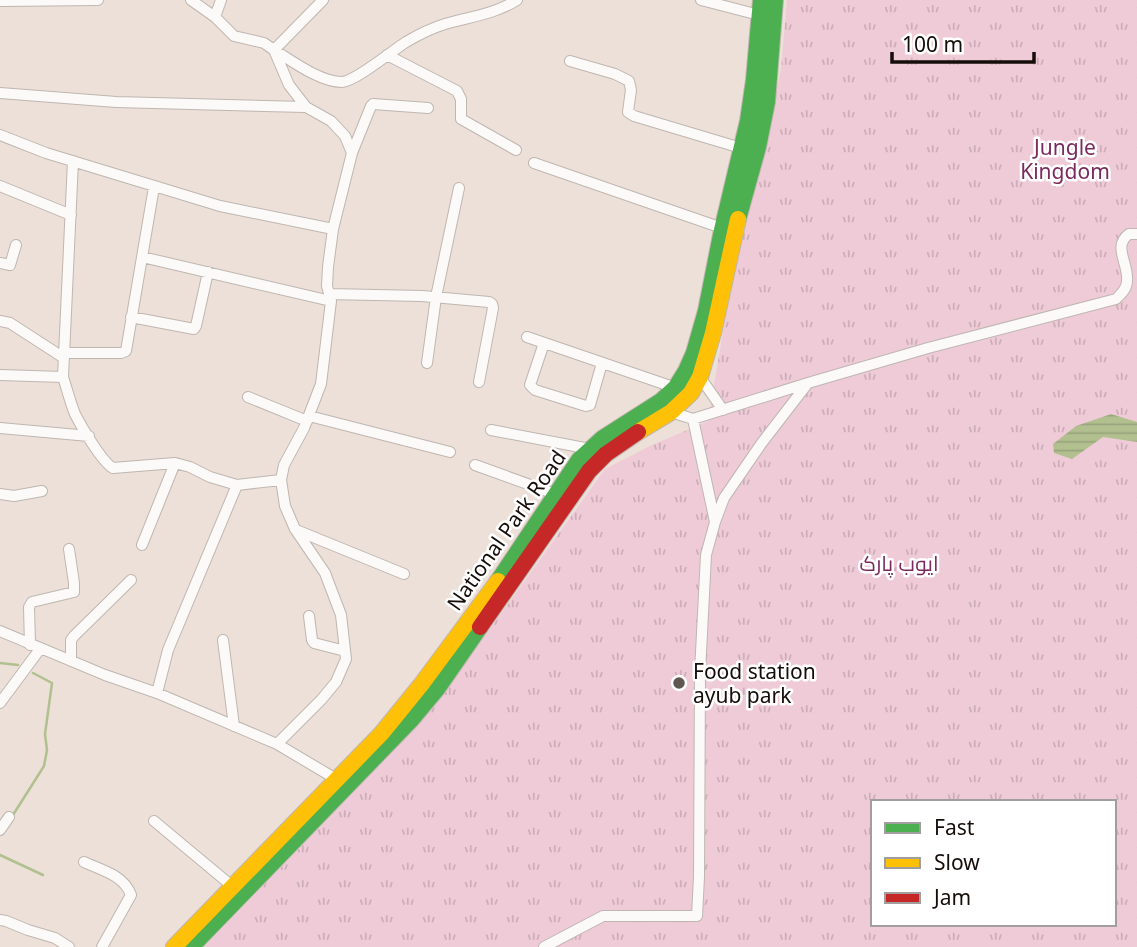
<svg xmlns="http://www.w3.org/2000/svg" width="1137" height="947" font-family="'Noto Sans',Cairo,sans-serif">
<style>
.park{fill:url(#park-tufts);fill-rule:evenodd}
.water{fill:url(#water-rules)}
.lines{fill:none;stroke-linecap:round;stroke-linejoin:round}
.stream{stroke:#b2c090;stroke-width:2.5}
.street-casing{stroke:#bfb6b0;stroke-width:12}
.fast-casing{stroke:#bfb6b0;stroke-width:18}
.slow-casing{stroke:#bfb6b0;stroke-width:18}
.jam-casing{stroke:#bfb6b0;stroke-width:18}
.street{stroke:#fcfaf9;stroke-width:10}
.fast{stroke:#4caf50;stroke-width:16}
.slow{stroke:#ffc107;stroke-width:16}
.jam{stroke:#c62828;stroke-width:16}
.poi-dot{fill:#605751;stroke:#fff;stroke-width:2.5}
.labels{text-anchor:middle;dominant-baseline:central;stroke-width:5;stroke-linejoin:round;paint-order:stroke}
.park-label{font-size:21px;fill:#7a2b5c;stroke:#fff}
.street-label{font-size:21px;fill:#140d09;stroke:#fff}
.poi-label{font-size:21px;fill:#140d09;stroke:#fff;text-anchor:start}
</style>
<defs>
<pattern id="park-tufts" width="24" height="20" patternUnits="userSpaceOnUse" patternTransform="scale(1.75)"><rect width="24" height="20" fill="#efcbd8"/><path d="M3 7l-1-3M5 7V3M7 7l1-3M15 17l-1-3M17 17v-4M19 17l1-3" fill="none" stroke="#ccadb8"/></pattern>
<pattern id="water-rules" width="6" height="5" patternUnits="userSpaceOnUse" patternTransform="scale(1.75)"><rect width="6" height="5" fill="#b2c090"/><path d="M0 2.5h6" fill="none" stroke="#98a47b"/></pattern>
</defs>
<rect width="100%" height="100%" fill="#ece0d8"/>
<path class="park" d="M 787,0 L 1137,0 L 1137,947 L 204,947 L 351,795 L 434,707 L 605,469 L 650,446 L 708,421 L 725,319 L 745,223 L 768,131 L 781,69 ZM 873,802 L 1114,802 L 1114,924 L 873,924 Z"/>
<path class="water" d="M 1111,414 L 1137,422 L 1137,442 L 1103,437 L 1072,459 L 1054,453 L 1053,444 L 1076,426 Z"/>
<g class="lines">
<path class="stream" d="M 0,663 L 18,665
M 13,815 L 44,766 L 47,750 L 45,734 L 52,683 L 33,673
M 0,855 L 43,875"/>
<g class="street-casing">
<path id="street" d="M 191,0 L 215,17 L 234,36 L 264,43 L 274,50 L 289,85 L 306,107 L 331,121 L 345,136 L 352,153 L 333,229 L 328,267 L 327,286 L 331,301 L 321,384 L 304,428 L 284,465 L 281,480 L 285,506 L 295,529 L 325,573 L 341,615 L 346,659 L 336,682 L 321,700 L 277,744 L 336,779
M 323,0 L 274,50 C 292,61 320,82 342,82 C 356,81 392,51 406,42 C 418,35 432,28 445,24 C 469,17 495,14 517,0
M 701,0 L 759,15
M 0,1 L 98,0
M 215,17 L 221,0
M 387,55 L 457,91 L 461,99 L 461,119 L 516,150
M 570,61 L 615,74 L 629,81 L 631,90 L 628,112 L 634,116 L 741,148
M 0,93 L 116,102 L 306,107
M 0,135 L 46,153 L 220,206 L 333,229
M 352,153 L 371,106 L 373,104 L 428,108
M 534,163 L 722,228
M 0,186 L 71,215
M 142,257 L 331,301
M 0,263 L 10,265 L 16,245
M 329,294 L 422,296 L 489,302 L 492,304 L 493,308 L 479,382
M 131,317 L 194,329 L 196,326 L 208,272
M 0,321 L 10,323 L 64,358
M 527,337 L 676,388
M 544,343 L 530,385 L 535,390 L 586,406 L 590,405 L 602,363
M 64,353 L 121,353 L 126,351 L 154,187
M 427,363 L 436,297 L 459,188
M 0,375 L 63,377 C 67,389 70,402 75,414 C 81,426 102,462 113,468 L 175,463 L 190,467 L 210,477 L 237,485
M 63,377 L 73,161
M 700,377 L 723,410
M 248,397 L 307,421
M 668,407 L 671,412 L 693,419 L 808,383 L 928,348 L 1116,299 C 1121,294 1127,289 1127,281 C 1129,264 1112,246 1129,234 L 1137,234
M 309,416 L 450,452
M 693,419 L 715,522
M 0,428 L 89,436
M 491,430 L 590,449
M 475,465 L 555,494
M 0,494 L 14,496 L 42,491
M 296,530 L 404,574
M 142,545 L 175,463
M 309,616 L 312,640 L 314,643 L 345,651
M 0,631 L 105,675 L 157,693 L 277,744
M 223,640 L 234,726
M 30,645 L 29,607 L 32,602 L 74,592 L 74,583 L 69,549
M 71,661 L 71,640 L 74,636 L 131,580
M 157,693 L 168,650 L 237,485 L 281,480
M 0,703 L 40,649
M 154,821 L 232,886
M 0,830 L 9,817
M 84,862 C 101,870 124,875 131,895 L 102,947
M 0,920 L 6,921 L 28,930 L 55,938 L 69,947
M 544,947 L 603,916 L 697,916 L 699,877 L 700,672 L 706,555 L 715,522 L 724,498 L 761,444 L 808,383"/>
</g>
<g class="fast-casing">
<path id="fast" d="M 738,219 L 758,147 L 767,102 L 775,0
M 498,581 L 579,460 L 603,438 L 661,401 L 676,387 L 686,371 L 694,353 L 706,311 L 722,230 L 748,121 L 754,80 L 761,0
M 191,947 L 412,719 L 437,689 L 480,627"/>
</g>
<g class="slow-casing">
<path id="slow" d="M 638,432 L 671,412 L 691,393 L 700,377 L 713,333 L 738,219
M 174,947 L 382,733 L 421,685 L 498,581"/>
</g>
<g class="jam-casing">
<path id="jam" d="M 480,627 L 589,471 L 606,454 L 638,432"/>
</g>
<use href="#street" class="street"/>
<use href="#fast" class="fast"/>
<use href="#slow" class="slow"/>
<use href="#jam" class="jam"/>
</g>
<circle class="poi-dot" cx="679" cy="683" r="7"/>
<g class="labels">
<g class="park-label">
<text x="1065" y="147">Jungle<tspan x="1065" dy="24">Kingdom</tspan></text>
<text x="899" y="563">ایوب پارک</text>
</g>
<g class="street-label">
<text transform="translate(506 530) rotate(-55)">National Park Road</text>
</g>
<g class="poi-label">
<text x="693" y="671">Food station<tspan x="693" dy="24">ayub park</tspan></text>
</g>
</g>
<rect x="871" y="800" width="245" height="126" fill="#ffffff" stroke="#a19e9d" stroke-width="2"/>
<rect x="885" y="823" width="35" height="10" fill="#4caf50" stroke="#a19e9d" stroke-width="2"/>
<text x="934" y="835" font-size="21" fill="#140d09">Fast</text>
<rect x="885" y="858" width="35" height="10" fill="#ffc107" stroke="#a19e9d" stroke-width="2"/>
<text x="934" y="870" font-size="21" fill="#140d09">Slow</text>
<rect x="885" y="893" width="35" height="10" fill="#c62828" stroke="#a19e9d" stroke-width="2"/>
<text x="934" y="905" font-size="21" fill="#140d09">Jam</text>
<path d="M892 52v10h142v-10" fill="none" stroke="#140d09" stroke-width="3.5"/>
<text x="902" y="52" font-size="21" fill="#140d09" stroke="#ffffff" stroke-width="5" paint-order="stroke">100 m</text>
</svg>
